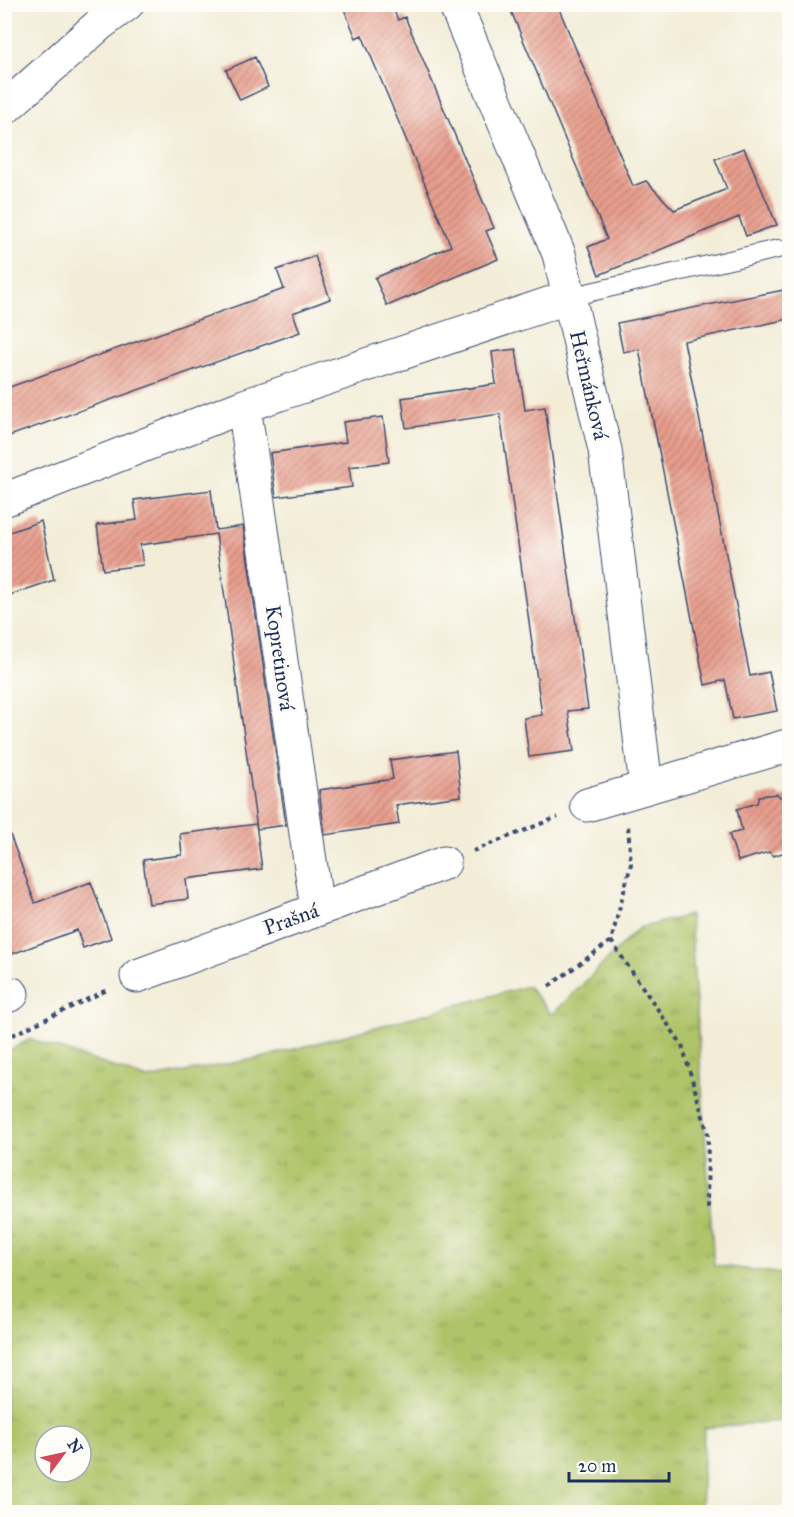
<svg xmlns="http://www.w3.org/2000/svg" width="794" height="1517" font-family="'IM FELL Great Primer',serif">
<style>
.grass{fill:url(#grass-tufts);stroke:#657962;stroke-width:1.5;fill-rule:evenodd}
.building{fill:url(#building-hatch)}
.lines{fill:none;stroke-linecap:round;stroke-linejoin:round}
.service-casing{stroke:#3b4c70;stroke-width:20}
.minor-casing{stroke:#3b4c70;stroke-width:35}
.path{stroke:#3b4c70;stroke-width:4;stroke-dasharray:4.5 4.5;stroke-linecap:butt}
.service{stroke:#fff;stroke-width:18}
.minor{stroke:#fff;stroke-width:33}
.labels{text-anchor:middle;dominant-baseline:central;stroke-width:6;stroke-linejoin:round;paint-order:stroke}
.street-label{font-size:21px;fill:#1b2f5e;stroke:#fdfcf7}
</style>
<defs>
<pattern id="grass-tufts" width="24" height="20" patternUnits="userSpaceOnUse" patternTransform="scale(1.5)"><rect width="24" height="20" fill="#afc367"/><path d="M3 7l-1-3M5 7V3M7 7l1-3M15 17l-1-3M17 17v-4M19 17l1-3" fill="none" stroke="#8e9f58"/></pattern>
<pattern id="building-hatch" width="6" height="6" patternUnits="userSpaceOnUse" patternTransform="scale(1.5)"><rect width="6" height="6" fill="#e89e8d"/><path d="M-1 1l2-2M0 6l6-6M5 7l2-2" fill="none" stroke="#bb8176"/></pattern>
</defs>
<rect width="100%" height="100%" fill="#fdfcf7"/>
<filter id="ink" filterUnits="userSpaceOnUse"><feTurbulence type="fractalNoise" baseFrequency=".0167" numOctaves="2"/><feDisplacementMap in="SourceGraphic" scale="12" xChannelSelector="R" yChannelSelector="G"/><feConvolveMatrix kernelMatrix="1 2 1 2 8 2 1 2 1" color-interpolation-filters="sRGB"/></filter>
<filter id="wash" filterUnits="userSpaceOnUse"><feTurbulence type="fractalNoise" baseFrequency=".008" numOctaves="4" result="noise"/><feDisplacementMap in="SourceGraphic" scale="24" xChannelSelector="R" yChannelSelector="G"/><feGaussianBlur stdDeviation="1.35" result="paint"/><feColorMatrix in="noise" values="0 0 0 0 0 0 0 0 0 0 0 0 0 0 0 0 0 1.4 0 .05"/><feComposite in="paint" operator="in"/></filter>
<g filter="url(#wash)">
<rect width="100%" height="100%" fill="#f3edd8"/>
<path class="grass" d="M 690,915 L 714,1265 L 790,1275 L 789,1420 L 704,1428 L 701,1512 L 5,1512 L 5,1053 L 30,1039 L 148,1079 L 265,1057 L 528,986 L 552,1015 L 639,928 ZM 45,1436 L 81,1436 L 81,1472 L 45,1472 Z"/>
<g id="blocks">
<path class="building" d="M 342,4 L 391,4 L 398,20 L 405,17 L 494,228 L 486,231 L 498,259 L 387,306 L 375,278 L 451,246 L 362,35 L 356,38 Z
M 508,4 L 557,4 L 633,186 L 646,181 L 674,210 L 727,189 L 715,159 L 744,148 L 777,225 L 746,236 L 739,217 L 599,275 L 588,247 L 607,239 Z
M 255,57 L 268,87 L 240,100 L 226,70 Z
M 315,256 L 330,299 L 293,313 L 300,332 L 4,438 L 4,389 L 284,289 L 277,270 Z
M 789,289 L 789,319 L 684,341 L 750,676 L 769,672 L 777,711 L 733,719 L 725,680 L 705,685 L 639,349 L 623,352 L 617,323 Z
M 516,349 L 525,410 L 545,407 L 588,709 L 568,711 L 574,751 L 529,757 L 524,718 L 542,715 L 500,414 L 406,428 L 402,398 L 496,384 L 492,352 Z
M 383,417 L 389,462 L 349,467 L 352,487 L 276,497 L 270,453 L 346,442 L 343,422 Z
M 211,490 L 216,530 L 243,526 L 286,825 L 257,829 L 216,534 L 140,545 L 143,565 L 103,570 L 97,525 L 137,520 L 134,500 Z
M 41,521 L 54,580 L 4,597 L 4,534 Z
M 456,751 L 461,796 L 396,805 L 399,824 L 325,835 L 319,790 L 393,779 L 390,760 Z
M 777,794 L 780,797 L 789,795 L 789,851 L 773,856 L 769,852 L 738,861 L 729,834 L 742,831 L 737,809 L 757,803 L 759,796 Z
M 256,824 L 262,869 L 186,879 L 188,899 L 149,904 L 143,860 L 182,855 L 180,834 Z
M 4,829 L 8,829 L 35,903 L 91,882 L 111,938 L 83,948 L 77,930 L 4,957 Z"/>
</g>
</g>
<g filter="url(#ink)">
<use href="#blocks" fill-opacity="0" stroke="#3b4c70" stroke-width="1.5"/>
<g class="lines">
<g class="service-casing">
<path id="service" d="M 569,297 L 778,249"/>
</g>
<g class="minor-casing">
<path id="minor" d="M 455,4 L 559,254 L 605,450 L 646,786
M 4,109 L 100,24 L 127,4
M 244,406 L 317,909
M 4,500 L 244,406 L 569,297
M 587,805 L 790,745
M 137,976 L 444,863
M 4,997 L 12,994"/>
</g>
<path class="path" d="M 473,851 L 558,817
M 611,941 L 682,1045 L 708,1134 L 707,1212
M 549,986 L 611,941 L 631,864 L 628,826
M 4,1039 L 107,990"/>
<use href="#service" class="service"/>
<use href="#minor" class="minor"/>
</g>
</g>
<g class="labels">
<g class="street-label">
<text transform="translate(589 385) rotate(77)">Heřmánková</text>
<text transform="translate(280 658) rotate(82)">Kopretinová</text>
<text transform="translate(291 919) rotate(-20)">Prašná</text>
</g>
</g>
<rect width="794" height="1517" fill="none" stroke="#fdfcf7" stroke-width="24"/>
<g transform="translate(63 1454) rotate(57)"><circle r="28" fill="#fdfcf7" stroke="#a3aaba" stroke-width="1.5"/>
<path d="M0-4.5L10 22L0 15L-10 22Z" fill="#d1495b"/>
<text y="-9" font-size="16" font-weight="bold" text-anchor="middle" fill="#1b2f5e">N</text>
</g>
<path d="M569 1472v9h100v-9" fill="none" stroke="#1b2f5e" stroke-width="3"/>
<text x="578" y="1472" font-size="18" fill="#1b2f5e" stroke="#fdfcf7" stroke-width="4.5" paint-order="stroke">20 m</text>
</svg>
